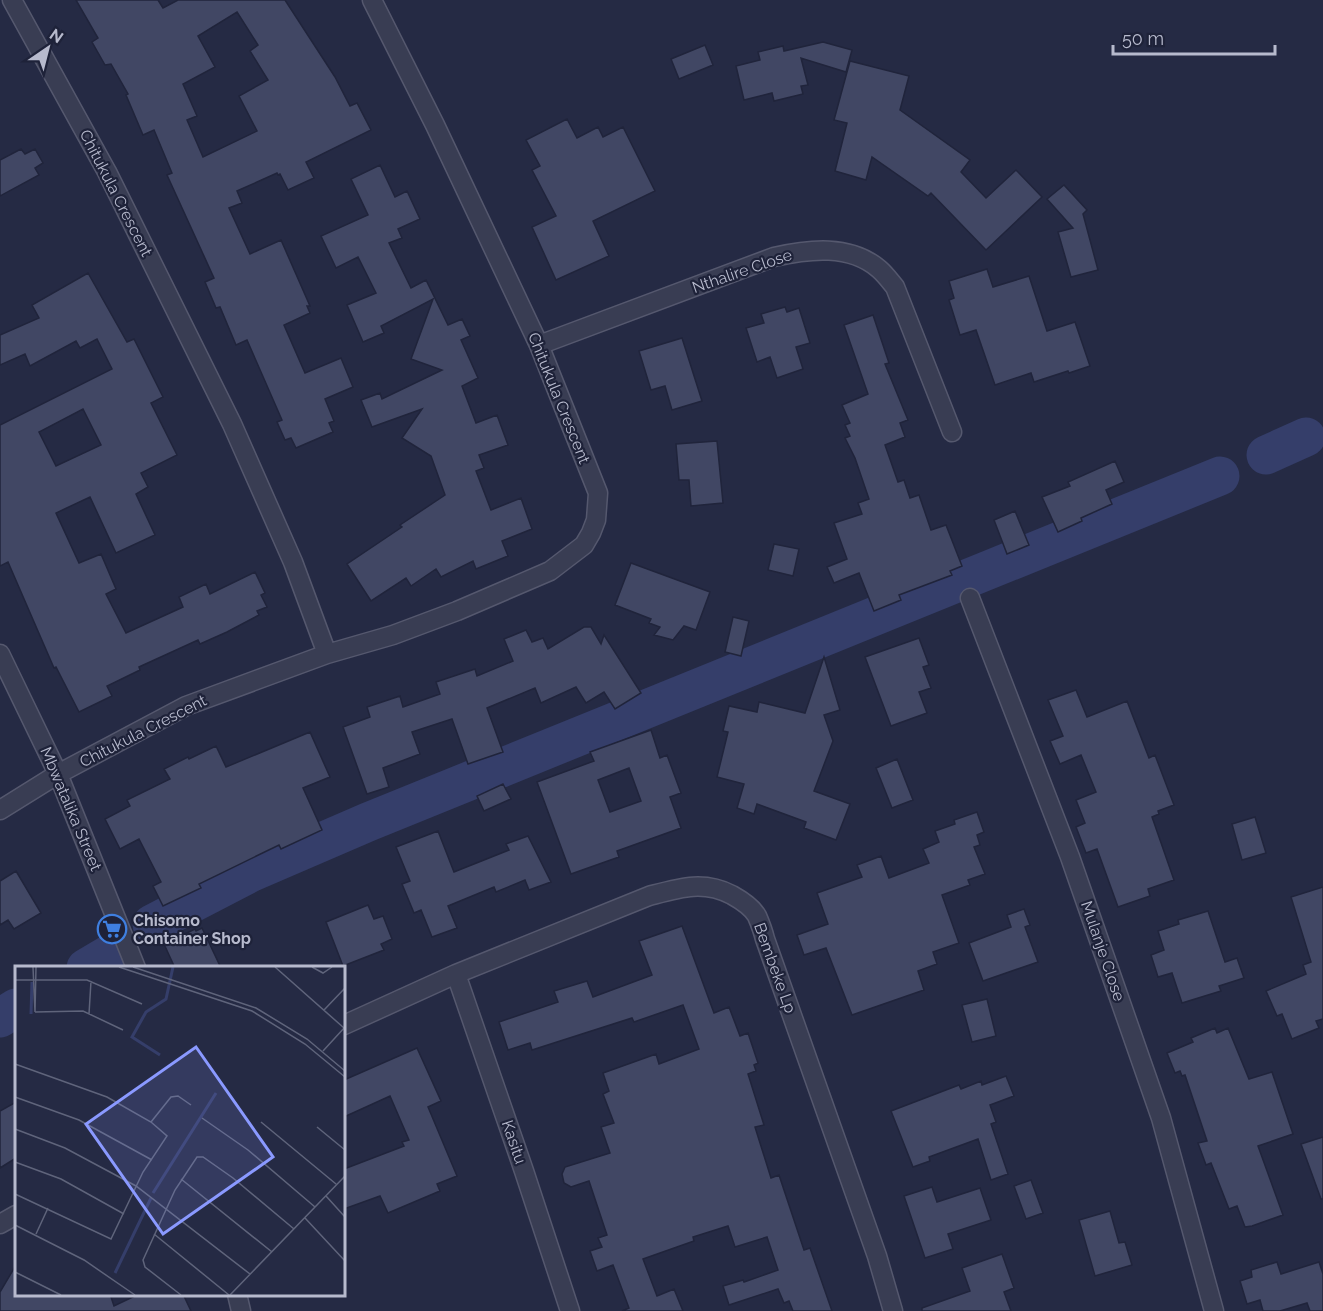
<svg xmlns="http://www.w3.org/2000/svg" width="1323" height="1311" font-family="Raleway,sans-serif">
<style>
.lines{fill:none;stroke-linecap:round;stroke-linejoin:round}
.river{stroke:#353e6a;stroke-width:39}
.building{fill:#414764;stroke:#20243b;stroke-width:1.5;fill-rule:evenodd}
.minor-casing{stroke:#55586e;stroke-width:21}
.minor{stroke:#393d53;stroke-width:18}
.labels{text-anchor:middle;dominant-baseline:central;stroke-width:4.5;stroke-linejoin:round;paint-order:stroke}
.street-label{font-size:16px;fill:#b7bacd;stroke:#1e2239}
.poi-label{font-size:16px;font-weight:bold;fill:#b7bacd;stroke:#1e2239;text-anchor:start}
.inset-river{fill:none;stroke:#353e6a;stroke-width:3}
.inset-road{fill:none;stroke:#5f647b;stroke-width:1.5}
.view{fill:#8a99ff;fill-opacity:0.15;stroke:#8a99ff;stroke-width:3}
.inset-edge{fill:none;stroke:#b7bacd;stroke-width:3}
</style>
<rect width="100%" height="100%" fill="#252a44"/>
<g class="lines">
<path class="river" d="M 1266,455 L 1306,437
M 152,924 L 252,872 L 368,822 L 1220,476
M 86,968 L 108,955
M 0,1018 L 16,1008"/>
</g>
<path class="building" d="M 76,0 L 158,0 L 163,8 L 178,0 L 285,0 L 335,77 L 350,106 L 357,103 L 371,130 L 306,162 L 314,178 L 288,190 L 280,174 L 278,175 L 277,173 L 237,191 L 242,203 L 229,208 L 250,254 L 281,240 L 310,306 L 307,306 L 310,313 L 284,325 L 305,373 L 341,358 L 353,387 L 325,399 L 334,421 L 329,423 L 333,432 L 296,448 L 291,438 L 285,440 L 277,422 L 282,420 L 247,340 L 236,345 L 220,307 L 216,308 L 205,282 L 214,278 L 167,175 L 172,173 L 154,130 L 143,135 L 126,95 L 128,94 L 111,64 L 105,65 L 92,42 L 98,38 ZM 237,12 L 258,45 L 250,51 L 268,80 L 239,96 L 257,131 L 203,157 L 187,120 L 197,116 L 183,84 L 215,67 L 198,36 Z
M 823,42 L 852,50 L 846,72 L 801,58 L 808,85 L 801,86 L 803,94 L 774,101 L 772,93 L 744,100 L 736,66 L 760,60 L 758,52 L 783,46 L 784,51 Z
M 705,45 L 713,65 L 679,79 L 671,59 Z
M 850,61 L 909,76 L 900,110 L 970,160 L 961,172 L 986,198 L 1016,170 L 1042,197 L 986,250 L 931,193 L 928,196 L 872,157 L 866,180 L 835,171 L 847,123 L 834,120 Z
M 567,119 L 577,138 L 598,127 L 603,137 L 623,127 L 655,191 L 593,221 L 609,256 L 556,280 L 532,227 L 556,216 L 532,170 L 540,166 L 526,140 Z
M 21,149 L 25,154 L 35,149 L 43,163 L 35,168 L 39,175 L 0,196 L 0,160 Z
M 380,165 L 395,197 L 407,191 L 420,219 L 398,229 L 402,238 L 389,243 L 411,288 L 426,280 L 448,325 L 462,319 L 470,336 L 461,340 L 478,378 L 462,386 L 476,423 L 497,415 L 508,445 L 479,455 L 484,468 L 476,471 L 491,510 L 521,498 L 532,529 L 502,541 L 508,556 L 476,569 L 473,561 L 441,577 L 436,569 L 411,586 L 406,578 L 371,601 L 347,564 L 402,527 L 400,525 L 445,495 L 431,456 L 402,438 L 422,409 L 372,427 L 361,400 L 380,393 L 382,399 L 442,370 L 411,359 L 433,299 L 381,326 L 384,333 L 363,342 L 347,305 L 376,293 L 358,257 L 336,268 L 321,236 L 368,215 L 351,179 Z
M 1064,185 L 1087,210 L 1083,214 L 1098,270 L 1071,277 L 1058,232 L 1073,228 L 1047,199 Z
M 987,269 L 993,287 L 1029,276 L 1047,331 L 1075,322 L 1090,366 L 1069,373 L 1068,371 L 1034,382 L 1031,373 L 995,385 L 976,330 L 960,335 L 949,300 L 954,298 L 949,281 Z
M 88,273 L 127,342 L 134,339 L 163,397 L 151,403 L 177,455 L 141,473 L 148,487 L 136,494 L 155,535 L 116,553 L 90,497 L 56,513 L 79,563 L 101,554 L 116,589 L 106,594 L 126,633 L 183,607 L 179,597 L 206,584 L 210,594 L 255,572 L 265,593 L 261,595 L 267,607 L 257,611 L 259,615 L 227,632 L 200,644 L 198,640 L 139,667 L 140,670 L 107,686 L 112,696 L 79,712 L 56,667 L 54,668 L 8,562 L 0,566 L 0,425 L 112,369 L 97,339 L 80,348 L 76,341 L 30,366 L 25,354 L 0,365 L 0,335 L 39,318 L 32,305 ZM 83,409 L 101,445 L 56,466 L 39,432 Z
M 785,307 L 787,312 L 799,308 L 810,343 L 796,347 L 803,369 L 777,378 L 770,357 L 757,362 L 746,328 L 764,323 L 761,314 Z
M 873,315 L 889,363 L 885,364 L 908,420 L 900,423 L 905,437 L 885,445 L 898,482 L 904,480 L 910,498 L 919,495 L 931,530 L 946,525 L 962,566 L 950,571 L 952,575 L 899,595 L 901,600 L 874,611 L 859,573 L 834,583 L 827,567 L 847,559 L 834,523 L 862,514 L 858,503 L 869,499 L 855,458 L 845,438 L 850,436 L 845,425 L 850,423 L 842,405 L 868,394 L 844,325 Z
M 682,338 L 702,401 L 672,410 L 665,386 L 651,390 L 639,351 Z
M 717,441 L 723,503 L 691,506 L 689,480 L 679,480 L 676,444 Z
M 1115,461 L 1124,482 L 1106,490 L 1112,504 L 1081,518 L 1082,521 L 1058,532 L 1042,497 L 1070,486 L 1068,482 Z
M 1015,511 L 1029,545 L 1007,554 L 994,520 Z
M 774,544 L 799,549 L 793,576 L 768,570 Z
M 631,563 L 710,592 L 696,630 L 684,626 L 673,640 L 654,635 L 660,627 L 649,623 L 651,619 L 615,605 Z
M 733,617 L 749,621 L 741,656 L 725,652 Z
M 584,627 L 591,627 L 601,644 L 604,635 L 641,693 L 615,709 L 604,692 L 586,703 L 576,687 L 541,703 L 535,688 L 487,708 L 503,752 L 468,764 L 452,719 L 412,732 L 420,754 L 383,768 L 389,787 L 367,794 L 343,727 L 370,717 L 367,707 L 400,696 L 403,707 L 440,694 L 436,682 L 475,669 L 477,676 L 513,661 L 504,639 L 526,630 L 532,642 L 543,638 L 548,649 Z
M 919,638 L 929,665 L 923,667 L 931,688 L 919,692 L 927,713 L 891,726 L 865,657 Z
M 824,657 L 840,710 L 824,715 L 833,741 L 814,791 L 850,804 L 836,840 L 804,828 L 806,822 L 757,804 L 754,814 L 737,808 L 744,784 L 717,777 L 728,732 L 723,731 L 729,706 L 757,712 L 759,702 L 805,713 Z
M 1076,690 L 1087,717 L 1127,701 L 1149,758 L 1155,755 L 1174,805 L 1158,811 L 1159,814 L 1152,817 L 1174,880 L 1148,889 L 1150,896 L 1118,907 L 1097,849 L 1086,853 L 1076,827 L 1085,823 L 1076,800 L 1096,792 L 1081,755 L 1060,764 L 1050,741 L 1063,736 L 1048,700 Z
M 651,730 L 660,758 L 667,755 L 681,793 L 670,797 L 681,828 L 617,851 L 619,857 L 571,874 L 537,782 L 594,761 L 590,752 ZM 629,768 L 641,801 L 610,812 L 598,780 Z
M 310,732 L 330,777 L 303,788 L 322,830 L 281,849 L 279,845 L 199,884 L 201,888 L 163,906 L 153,886 L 161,882 L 139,839 L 120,849 L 105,819 L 130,806 L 127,800 L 170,779 L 164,769 L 188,757 L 189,759 L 216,746 L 226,767 Z
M 897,759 L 913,800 L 892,808 L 876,768 Z
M 503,784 L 511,799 L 484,811 L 477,796 Z
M 977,812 L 984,832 L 977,835 L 980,845 L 974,847 L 985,874 L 968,880 L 970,885 L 942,895 L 959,943 L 933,952 L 937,964 L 918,971 L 924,990 L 852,1015 L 826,948 L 804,955 L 797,935 L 828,924 L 817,893 L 862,877 L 857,865 L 881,856 L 889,878 L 929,863 L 923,849 L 939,842 L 935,831 L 955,824 L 954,820 Z
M 1255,817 L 1266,853 L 1242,860 L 1232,824 Z
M 438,831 L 454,872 L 509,850 L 506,844 L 528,836 L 551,882 L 529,890 L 525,880 L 496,892 L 494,887 L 448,906 L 457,928 L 432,937 L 421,910 L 414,913 L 402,884 L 410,881 L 396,847 Z
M 16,871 L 41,913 L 14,929 L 8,920 L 0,925 L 0,881 Z
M 1323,887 L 1323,1019 L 1316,1021 L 1319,1028 L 1292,1039 L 1282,1014 L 1277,1016 L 1266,991 L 1306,974 L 1303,965 L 1311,962 L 1291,897 Z
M 368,905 L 374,919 L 383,916 L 392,939 L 381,944 L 384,950 L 343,966 L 326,922 Z
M 1024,909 L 1030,925 L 1025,927 L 1038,962 L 983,981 L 969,943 L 1011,927 L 1007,915 Z
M 1208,911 L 1225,962 L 1237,958 L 1244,978 L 1219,986 L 1221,991 L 1182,1003 L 1172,973 L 1158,977 L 1151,955 L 1164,950 L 1158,931 L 1179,924 L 1178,920 Z
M 682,926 L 714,1013 L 729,1007 L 740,1036 L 748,1033 L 758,1063 L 754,1065 L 756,1071 L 748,1074 L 764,1125 L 755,1127 L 771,1178 L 779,1175 L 804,1250 L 810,1248 L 832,1311 L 793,1311 L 789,1301 L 784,1303 L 778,1289 L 729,1305 L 723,1286 L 743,1280 L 744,1282 L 778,1270 L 767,1237 L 735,1247 L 728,1226 L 693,1237 L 694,1241 L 643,1259 L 657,1296 L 674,1289 L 683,1311 L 622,1311 L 629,1308 L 613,1265 L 597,1271 L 590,1251 L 602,1247 L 598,1238 L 607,1235 L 589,1181 L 571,1187 L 564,1183 L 562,1174 L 565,1167 L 610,1153 L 601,1127 L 614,1123 L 603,1094 L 609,1091 L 603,1073 L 656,1054 L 659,1064 L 699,1049 L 683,1005 L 634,1022 L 632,1018 L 532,1050 L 530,1043 L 508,1050 L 499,1022 L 558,1002 L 554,991 L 587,981 L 593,997 L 652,975 L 639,941 Z
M 202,928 L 221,968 L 175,968 L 164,944 L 195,929 L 196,931 Z
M 987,999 L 996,1036 L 972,1042 L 962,1005 Z
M 1215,1028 L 1217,1033 L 1228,1028 L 1249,1079 L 1272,1072 L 1293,1134 L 1258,1146 L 1283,1215 L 1252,1226 L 1245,1227 L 1237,1206 L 1229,1209 L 1211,1163 L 1206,1165 L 1198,1143 L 1207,1141 L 1185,1075 L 1182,1076 L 1180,1071 L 1175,1073 L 1167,1053 L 1193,1042 L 1191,1038 Z
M 417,1048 L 441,1101 L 428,1107 L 457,1176 L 437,1184 L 440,1191 L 388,1213 L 380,1196 L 344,1209 L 344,1169 L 404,1146 L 402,1142 L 409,1140 L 390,1096 L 344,1117 L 344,1080 Z
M 1006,1076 L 1014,1096 L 990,1105 L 996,1122 L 991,1124 L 1008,1174 L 991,1180 L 978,1139 L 929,1157 L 930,1161 L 913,1167 L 891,1111 L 959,1085 L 961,1089 L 981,1081 L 982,1085 Z
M 16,1102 L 16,1158 L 0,1168 L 0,1111 Z
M 1323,1137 L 1323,1199 L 1321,1199 L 1301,1144 Z
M 1031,1180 L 1043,1213 L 1026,1219 L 1014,1186 Z
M 932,1187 L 937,1202 L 980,1188 L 991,1220 L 948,1234 L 953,1249 L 925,1258 L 904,1196 Z
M 1110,1211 L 1119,1243 L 1125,1242 L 1132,1265 L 1095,1276 L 1079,1220 Z
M 1002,1254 L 1014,1288 L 1004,1292 L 1011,1311 L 922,1311 L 922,1308 L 970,1291 L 962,1268 Z
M 1277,1262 L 1281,1274 L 1319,1262 L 1323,1274 L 1323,1311 L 1310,1311 L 1307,1303 L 1280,1311 L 1263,1311 L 1260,1300 L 1247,1304 L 1240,1281 L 1252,1277 L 1251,1270 Z
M 16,1265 L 16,1294 L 110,1294 L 114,1306 L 139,1294 L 183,1294 L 191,1311 L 0,1311 L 0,1292 Z"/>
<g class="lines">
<g class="minor-casing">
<path id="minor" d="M 12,0 L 107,172 L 232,424 L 293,562 L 327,654
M 539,345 L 774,257 C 809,249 850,244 879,269 C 885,274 890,281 895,287 L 952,432
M 970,598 L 1070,857 L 1161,1118 L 1214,1311
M 0,654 L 58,774 L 136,968
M 0,810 L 58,774 L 186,706 L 327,654 L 393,635 L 457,611 L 550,571 L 584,545 L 591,533 L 596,520 L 598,493 L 539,345 L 435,125 L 372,0
M 456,974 L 524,1171 L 570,1311
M 344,1025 L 456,974 L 649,896 C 679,888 703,880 732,895 C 741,900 752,907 757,916 C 760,923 763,931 765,939 L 877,1256 L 893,1311
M 0,1224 L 16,1215
M 237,1294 L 241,1311"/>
</g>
<use href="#minor" class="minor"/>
</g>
<defs>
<g id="supermarket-ring" transform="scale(1.5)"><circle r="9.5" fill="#1e2239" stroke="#3f7fe0" stroke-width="1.5"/><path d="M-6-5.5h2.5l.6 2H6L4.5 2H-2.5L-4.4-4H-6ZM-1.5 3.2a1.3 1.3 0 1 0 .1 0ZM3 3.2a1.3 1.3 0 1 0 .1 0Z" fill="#3f7fe0"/></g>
</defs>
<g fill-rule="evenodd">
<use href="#supermarket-ring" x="112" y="929"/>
</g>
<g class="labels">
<g class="street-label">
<text transform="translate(116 193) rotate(63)">Chitukula Crescent</text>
<text transform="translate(742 271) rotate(-19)">Nthalire Close</text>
<text transform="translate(559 398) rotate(68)">Chitukula Crescent</text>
<text transform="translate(143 731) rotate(-27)">Chitukula Crescent</text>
<text transform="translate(71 809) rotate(67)">Mbwatalika Street</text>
<text transform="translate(1103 951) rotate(71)">Mulanje Close</text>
<text transform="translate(775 968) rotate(70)">Bembeke Lp</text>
<text transform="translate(514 1142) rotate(71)">Kasitu</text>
</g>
<g class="poi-label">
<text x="133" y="920">Chisomo<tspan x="133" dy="18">Container Shop</tspan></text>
</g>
</g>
<g transform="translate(15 966)">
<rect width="330" height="330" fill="#252a44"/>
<path class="inset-river" d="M 16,48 L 17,16M 145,89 L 117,71 L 131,46 L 151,33 L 158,1M 138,227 L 201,127M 100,307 L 136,232"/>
<path class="inset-road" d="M 18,1 L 20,46M 104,1 L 237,45 L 290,78 L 330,111M 118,1 L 241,42 L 292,73 L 330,105M 260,1 L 329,62M 297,1 L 308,7 L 317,1M 0,14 L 72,14 L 127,38M 309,44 L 330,22M 20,46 L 68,45 L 108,64M 20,46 L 21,1M 74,48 L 76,15M 308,85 L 330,61M 0,98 L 92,131 L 136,156 L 152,170 L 128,206 L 96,273 L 0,228M 0,131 L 64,154 L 137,194M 187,152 L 233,184 L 300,241M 136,156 L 156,131 L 163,130 L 176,139M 246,156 L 321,218M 302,161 L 330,184M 0,163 L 50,182 L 121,220 L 235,308M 0,196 L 46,213 L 109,248M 166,213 L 257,286M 311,230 L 330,251M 290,252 L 330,295M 0,259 L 69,294 L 120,329M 21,268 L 33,242M 139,268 L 214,329M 0,306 L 46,329M 166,329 L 130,301 L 128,294 L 160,224 L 182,191 L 188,191 L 218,212 L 279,263M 215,329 L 330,210"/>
<path class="view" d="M 181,81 L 258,191 L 148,268 L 71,158 Z"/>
<rect width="330" height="330" class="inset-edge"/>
</g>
<g transform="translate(48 48) rotate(35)" stroke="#1e2239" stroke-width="4.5" paint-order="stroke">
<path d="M0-4.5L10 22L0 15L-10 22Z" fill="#b7bacd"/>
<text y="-9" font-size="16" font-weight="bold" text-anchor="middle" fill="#b7bacd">N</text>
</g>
<path d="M1113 45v9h162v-9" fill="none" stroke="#b7bacd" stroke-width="3"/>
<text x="1122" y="45" font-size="18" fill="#b7bacd" stroke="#1e2239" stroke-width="4.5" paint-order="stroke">50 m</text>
</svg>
